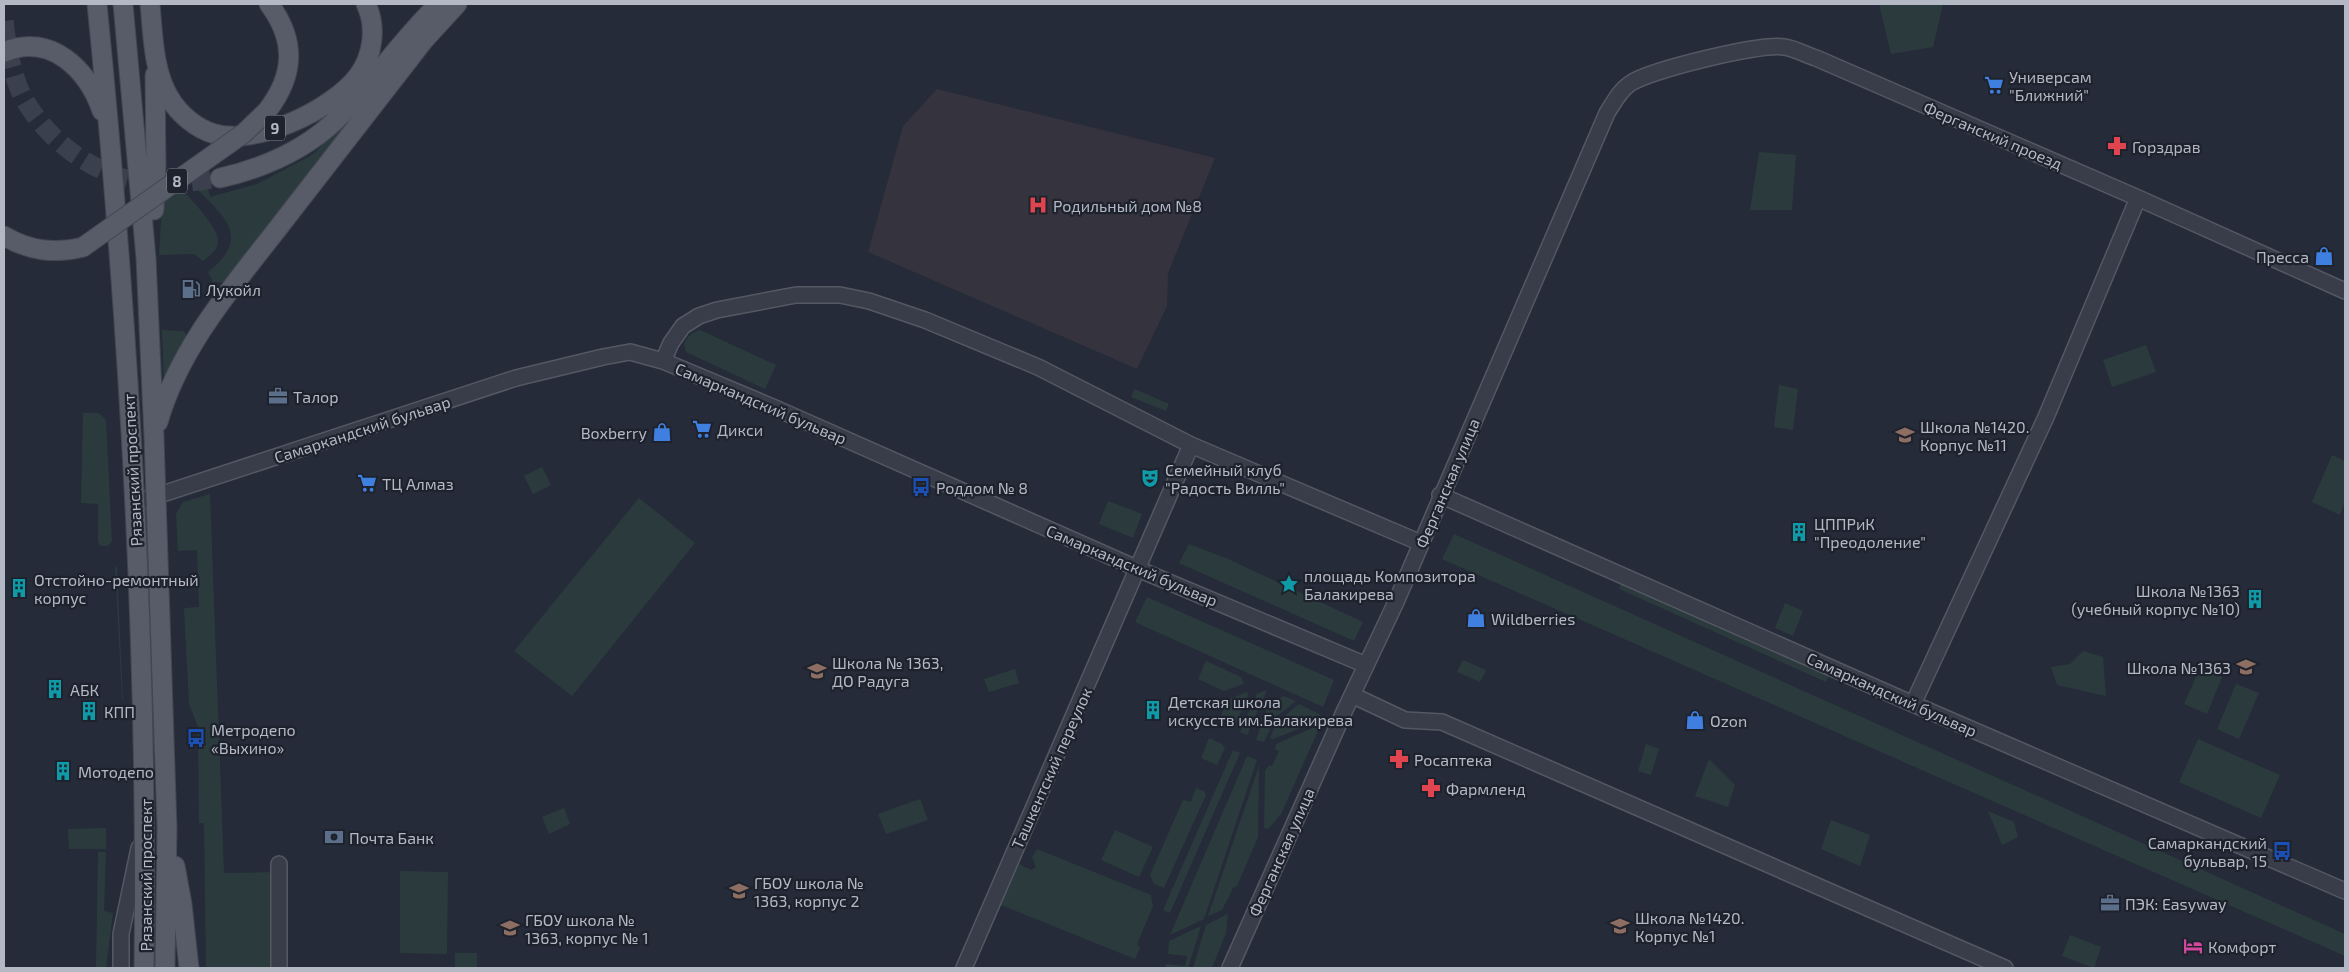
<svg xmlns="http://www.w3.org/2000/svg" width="2349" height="972" font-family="'Exo 2',sans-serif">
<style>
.medical{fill:#35333d}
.green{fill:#2b3b3d}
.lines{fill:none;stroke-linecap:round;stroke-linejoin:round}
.major-tunnel{stroke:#3a404d;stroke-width:19;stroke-dasharray:19 9;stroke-linecap:butt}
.minor-casing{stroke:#545863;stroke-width:18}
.major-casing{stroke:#424651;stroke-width:21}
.minor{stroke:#383d49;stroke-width:15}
.major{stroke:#575c68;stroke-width:19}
.major-bridge-casing{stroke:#424651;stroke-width:21;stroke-linecap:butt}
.major-bridge{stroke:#575c68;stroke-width:19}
.labels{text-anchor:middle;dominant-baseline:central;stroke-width:4.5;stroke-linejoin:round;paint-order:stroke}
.shield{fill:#1e222d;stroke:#878b97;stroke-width:1}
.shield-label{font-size:15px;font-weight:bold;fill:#b4b8c4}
.poi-label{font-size:16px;fill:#b4b8c4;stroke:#1e222d;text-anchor:start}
.street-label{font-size:16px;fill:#b4b8c4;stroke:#1e222d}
</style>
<rect width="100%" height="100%" fill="#252b38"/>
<path class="medical" d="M 937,89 L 1215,158 L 1168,273 L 1167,306 L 1137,369 L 868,252 L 903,126 Z"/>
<path class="green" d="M 1879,4 L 1943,4 L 1933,47 L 1891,54 Z
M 357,112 L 226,283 L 213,282 L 208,272 C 254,236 222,215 192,184 L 205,174 L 210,197 L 257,184 L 312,155 Z
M 1759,152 L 1796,155 L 1792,210 L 1750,210 Z
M 164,171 C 176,184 221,226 218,243 C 217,251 209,256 203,261 L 194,254 L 159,255 Z
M 162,330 L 184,331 L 187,336 L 164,383 Z
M 700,330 L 776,365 L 765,389 L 686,352 L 684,344 C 688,336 692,332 700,330 Z
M 2146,345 L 2156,372 L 2112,387 L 2103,360 Z
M 1779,385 L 1798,389 L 1793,430 L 1774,427 Z
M 1135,389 L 1169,404 L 1166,411 L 1131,397 Z
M 83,413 L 99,413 L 106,420 L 112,541 L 108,546 L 101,546 L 98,542 L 98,504 L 81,503 Z
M 2332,455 L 2345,461 L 2345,501 L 2340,515 L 2312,502 Z
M 542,467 L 551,485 L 533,494 L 524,476 Z
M 210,494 L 224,873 L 277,872 L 277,968 L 206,968 L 204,823 L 199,823 L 198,727 L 189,704 L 184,608 L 199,607 L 197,550 L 178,551 L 176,514 L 183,502 Z
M 639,498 L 695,543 L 572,696 L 514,651 Z
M 1108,501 L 1142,514 L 1133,538 L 1099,524 Z
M 1454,534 L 2345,934 L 2345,956 L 1442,559 Z
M 1189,544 L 1226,558 L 1363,622 L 1354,641 L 1179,563 Z
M 115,566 L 117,568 L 123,700 L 122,699 Z
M 1621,583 L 1832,669 L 1826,682 L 1619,589 Z
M 1147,597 L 1334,680 L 1323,707 L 1135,622 Z
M 1785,603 L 1803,611 L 1793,636 L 1775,628 Z
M 2083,651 L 2103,657 L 2106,696 L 2057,685 L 2051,667 L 2070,664 Z
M 1463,660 L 1486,670 L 1480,682 L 1457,672 Z
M 1206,661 L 1241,677 L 1244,684 L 1224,691 L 1198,679 Z
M 2200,668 L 2222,677 L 2207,714 L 2184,704 Z
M 1015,669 L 1019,683 L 989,692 L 984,679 Z
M 2236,684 L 2259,693 L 2239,739 L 2217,729 Z
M 1267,690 L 1247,735 L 1240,732 L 1257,694 Z
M 1247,692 L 1248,696 L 1235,726 L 1230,729 L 1218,723 L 1227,700 Z
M 1284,696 L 1296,701 L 1275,718 L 1264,742 L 1256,740 L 1269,703 Z
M 1299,704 L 1321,715 L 1319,721 L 1273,739 L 1270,738 L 1277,722 Z
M 1321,724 L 1281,814 L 1268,829 L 1264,828 L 1265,771 L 1269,765 L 1272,766 L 1279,751 L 1275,749 L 1276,744 Z
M 1209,738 L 1222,744 L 1225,748 L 1217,765 L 1201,758 Z
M 2198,739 L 2280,775 L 2261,818 L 2179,782 Z
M 1646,744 L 1659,749 L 1651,775 L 1638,771 Z
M 1233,750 L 1240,753 L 1170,913 L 1163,910 Z
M 1247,756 L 1257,760 L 1204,919 L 1170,935 Z
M 1709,759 L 1735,785 L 1728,807 L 1695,796 Z
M 1259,766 L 1258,837 L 1237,886 L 1233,888 L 1222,910 L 1208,916 Z
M 1196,788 L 1204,791 L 1206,795 L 1164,888 L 1154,884 L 1150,875 L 1183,800 L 1191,802 Z
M 920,799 L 928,820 L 886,834 L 878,814 Z
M 564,808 L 570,824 L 549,834 L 542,817 Z
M 1988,811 L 2014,822 L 2018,837 L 2002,845 Z
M 1831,820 L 1870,835 L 1860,866 L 1821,849 Z
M 106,828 L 106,849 L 69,849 L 68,829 Z
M 1115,830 L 1153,847 L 1139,877 L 1101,860 Z
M 1037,849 L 1151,895 L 1153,906 L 1137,944 L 1140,948 L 1135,959 L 1001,905 L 1019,864 L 1031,870 L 1036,867 L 1032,857 Z
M 98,852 L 106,852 L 104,911 L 113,913 L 106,968 L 96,968 Z
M 400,871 L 448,872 L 447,954 L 400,953 Z
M 1228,914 L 1226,933 L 1212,968 L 1193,968 L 1206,925 Z
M 1201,926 L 1188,968 L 1165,968 L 1166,964 L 1185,966 L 1187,956 L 1168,954 L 1169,941 Z
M 2070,935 L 2101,947 L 2094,968 L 2062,956 Z
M 455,953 L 477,953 L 477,968 L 455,968 Z"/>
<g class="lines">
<path class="major-tunnel" d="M 4,21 C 7,46 11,72 22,95 C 48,144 102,182 159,184 C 179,184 199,181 220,178"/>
<g class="minor-casing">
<path id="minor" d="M 663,361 L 671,343 L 683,326 L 699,316 L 717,310 L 796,295 L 840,295 L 869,301 L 925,320 L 1038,367 L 1191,445 L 1421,543
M 1440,495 L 1913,704 L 2345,891
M 135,503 L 516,378 L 603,357 L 630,352 L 663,361 L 775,408 L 1152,575 L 1366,665
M 1352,695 L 1405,720 L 1442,722 L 2005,968
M 1913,704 L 2046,417 L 2138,198
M 121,968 L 121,934 L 139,848
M 279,968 L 279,864
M 964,968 L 1191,445
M 1230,968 L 1344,712 L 1396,602 L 1607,113 C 1614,102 1620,90 1631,83 C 1651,70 1760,43 1784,47 C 1794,48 1806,55 1816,58 L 2138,198 L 2345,291"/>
</g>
<g class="major-casing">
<path id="major" d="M 97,4 C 129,324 148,646 144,968
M 123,4 L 146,258 L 154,437 L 167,828 L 165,968
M 150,4 C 153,34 153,70 169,97 C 178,113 196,129 215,134 C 257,146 333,109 358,76 C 373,56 377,27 366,4
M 4,52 C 51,32 88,70 102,111
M 267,111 C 295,75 296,40 269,4
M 220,178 C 264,168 304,151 337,119 C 374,83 401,39 439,4
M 154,210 L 156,165 L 155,75
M 4,236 C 30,251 54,254 83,247
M 158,422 C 180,346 234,285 282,223 C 329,162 376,101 424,40 L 457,4
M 175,866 L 182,904 L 189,968"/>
</g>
<use href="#minor" class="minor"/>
<use href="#major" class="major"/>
<g class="major-bridge-casing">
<path id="major-bridge" d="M 83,247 L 244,133 L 267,111"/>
</g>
<use href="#major-bridge" class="major-bridge"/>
</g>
<defs>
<g id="supermarket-bare" transform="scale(1.5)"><path d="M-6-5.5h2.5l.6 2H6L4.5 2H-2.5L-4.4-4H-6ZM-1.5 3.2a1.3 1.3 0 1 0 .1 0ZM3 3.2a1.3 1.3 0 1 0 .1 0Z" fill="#3f7fe0" stroke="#1e222d" stroke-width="2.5" paint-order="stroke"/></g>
<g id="pharmacy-bare" transform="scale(1.5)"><path d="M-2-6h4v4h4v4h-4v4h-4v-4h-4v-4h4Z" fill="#e0444e" stroke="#1e222d" stroke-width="2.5" paint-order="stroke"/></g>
<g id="hospital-bare" transform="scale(1.5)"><path d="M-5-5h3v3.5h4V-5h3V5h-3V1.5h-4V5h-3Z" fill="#e0444e" stroke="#1e222d" stroke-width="2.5" paint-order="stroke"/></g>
<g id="shop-bare" transform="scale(1.5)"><path d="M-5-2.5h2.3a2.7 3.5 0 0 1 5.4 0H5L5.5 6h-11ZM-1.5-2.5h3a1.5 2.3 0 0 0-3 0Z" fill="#3f7fe0" stroke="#1e222d" stroke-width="2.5" paint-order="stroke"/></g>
<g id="fuel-bare" transform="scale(1.5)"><path d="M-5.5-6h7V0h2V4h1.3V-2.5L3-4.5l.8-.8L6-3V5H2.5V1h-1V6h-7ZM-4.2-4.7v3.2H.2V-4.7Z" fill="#5c6f8a" stroke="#1e222d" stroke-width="2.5" paint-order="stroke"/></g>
<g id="office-bare" transform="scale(1.5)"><path d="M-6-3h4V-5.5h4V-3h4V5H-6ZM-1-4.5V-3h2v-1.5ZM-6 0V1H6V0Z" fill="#5c6f8a" stroke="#1e222d" stroke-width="2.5" paint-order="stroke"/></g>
<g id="school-bare" transform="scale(1.5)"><path d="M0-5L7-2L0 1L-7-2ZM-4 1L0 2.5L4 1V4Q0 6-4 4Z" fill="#8d6e63" stroke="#1e222d" stroke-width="2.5" paint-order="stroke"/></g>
<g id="theatre-bare" transform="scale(1.5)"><path d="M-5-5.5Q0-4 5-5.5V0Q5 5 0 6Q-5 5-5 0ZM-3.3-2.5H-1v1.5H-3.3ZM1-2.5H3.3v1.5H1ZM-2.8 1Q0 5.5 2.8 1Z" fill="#0f9aa8" stroke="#1e222d" stroke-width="2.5" paint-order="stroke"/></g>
<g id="bus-bare" transform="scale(1.5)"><path d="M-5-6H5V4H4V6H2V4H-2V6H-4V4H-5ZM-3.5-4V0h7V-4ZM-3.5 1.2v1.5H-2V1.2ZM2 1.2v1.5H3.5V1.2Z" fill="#1a4fb4" stroke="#1e222d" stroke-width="2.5" paint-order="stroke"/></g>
<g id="building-bare" transform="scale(1.5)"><path d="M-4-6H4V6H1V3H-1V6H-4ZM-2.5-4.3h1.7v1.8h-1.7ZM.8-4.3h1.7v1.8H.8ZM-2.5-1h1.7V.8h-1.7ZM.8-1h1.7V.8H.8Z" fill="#0f9aa8" stroke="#1e222d" stroke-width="2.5" paint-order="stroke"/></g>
<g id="sight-bare" transform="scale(1.5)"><path d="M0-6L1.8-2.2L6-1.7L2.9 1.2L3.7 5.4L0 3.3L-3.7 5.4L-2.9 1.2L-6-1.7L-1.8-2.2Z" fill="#0f9aa8" stroke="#1e222d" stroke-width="2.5" paint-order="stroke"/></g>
<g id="bank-bare" transform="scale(1.5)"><path d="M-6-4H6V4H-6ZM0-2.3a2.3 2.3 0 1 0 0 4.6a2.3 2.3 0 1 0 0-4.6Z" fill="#5c6f8a" stroke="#1e222d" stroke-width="2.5" paint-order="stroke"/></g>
<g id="hotel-bare" transform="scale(1.5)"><path d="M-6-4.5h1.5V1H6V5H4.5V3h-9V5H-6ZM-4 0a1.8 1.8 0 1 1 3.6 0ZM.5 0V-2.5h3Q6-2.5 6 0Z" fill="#d1479c" stroke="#1e222d" stroke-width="2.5" paint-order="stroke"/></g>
</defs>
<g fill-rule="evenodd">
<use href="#supermarket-bare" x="1994" y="85"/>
<use href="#pharmacy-bare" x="2117" y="146"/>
<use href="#hospital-bare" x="1038" y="205"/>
<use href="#shop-bare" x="2324" y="256"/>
<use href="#fuel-bare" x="191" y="289"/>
<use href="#office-bare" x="278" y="396"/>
<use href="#supermarket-bare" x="702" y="429"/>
<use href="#shop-bare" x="662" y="432"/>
<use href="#school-bare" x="1905" y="435"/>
<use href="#theatre-bare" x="1150" y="478"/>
<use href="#supermarket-bare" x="367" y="483"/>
<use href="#bus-bare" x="921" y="487"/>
<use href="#building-bare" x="1799" y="532"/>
<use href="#sight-bare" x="1289" y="584"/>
<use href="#building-bare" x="19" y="588"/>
<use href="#building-bare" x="2255" y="599"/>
<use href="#shop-bare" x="1476" y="618"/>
<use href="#school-bare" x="2246" y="667"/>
<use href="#school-bare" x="817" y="671"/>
<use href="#building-bare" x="55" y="689"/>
<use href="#building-bare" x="1153" y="710"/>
<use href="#building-bare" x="89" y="711"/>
<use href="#shop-bare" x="1695" y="720"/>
<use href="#bus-bare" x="196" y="738"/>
<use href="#pharmacy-bare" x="1399" y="759"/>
<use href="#building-bare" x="63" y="771"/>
<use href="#pharmacy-bare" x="1431" y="788"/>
<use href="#bank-bare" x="334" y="837"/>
<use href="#bus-bare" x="2282" y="851"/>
<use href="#school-bare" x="739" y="891"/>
<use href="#office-bare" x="2110" y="903"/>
<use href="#school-bare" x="1620" y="926"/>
<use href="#school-bare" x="510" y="928"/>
<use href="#hotel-bare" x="2193" y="946"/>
</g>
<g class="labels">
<g class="shield">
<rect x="265" y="115.5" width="20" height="25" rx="4"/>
<rect x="167" y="168.5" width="20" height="25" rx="4"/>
</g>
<g class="shield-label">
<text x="275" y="128">9</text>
<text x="177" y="181">8</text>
</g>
<g class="poi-label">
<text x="2009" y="76">Универсам<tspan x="2009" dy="18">"Ближний"</tspan></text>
<text x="2132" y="146">Горздрав</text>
<text x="1053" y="205">Родильный дом №8</text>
<text x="2309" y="256" text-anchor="end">Пресса</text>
<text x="206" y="289">Лукойл</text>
<text x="293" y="396">Талор</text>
<text x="1920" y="426">Школа №1420.<tspan x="1920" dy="18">Корпус №11</tspan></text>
<text x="717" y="429">Дикси</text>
<text x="647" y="432" text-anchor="end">Boxberry</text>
<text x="1165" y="469">Семейный клуб<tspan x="1165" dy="18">"Радость Вилль"</tspan></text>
<text x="382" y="483">ТЦ Алмаз</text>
<text x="936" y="487">Роддом № 8</text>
<text x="1814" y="523">ЦППРиК<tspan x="1814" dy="18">"Преодоление"</tspan></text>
<text x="1304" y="575">площадь Композитора<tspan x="1304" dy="18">Балакирева</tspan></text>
<text x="34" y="579">Отстойно-ремонтный<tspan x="34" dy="18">корпус</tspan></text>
<text x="2240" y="590" text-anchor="end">Школа №1363<tspan x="2240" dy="18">(учебный корпус №10)</tspan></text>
<text x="1491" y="618">Wildberries</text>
<text x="832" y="662">Школа № 1363,<tspan x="832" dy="18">ДО Радуга</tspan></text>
<text x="2231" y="667" text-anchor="end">Школа №1363</text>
<text x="70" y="689">АБК</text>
<text x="1168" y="701">Детская школа<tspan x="1168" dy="18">искусств им.Балакирева</tspan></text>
<text x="104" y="711">КПП</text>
<text x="1710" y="720">Ozon</text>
<text x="211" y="729">Метродепо<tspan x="211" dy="18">«Выхино»</tspan></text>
<text x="1414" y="759">Росаптека</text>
<text x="78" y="771">Мотодепо</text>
<text x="1446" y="788">Фармленд</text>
<text x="349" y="837">Почта Банк</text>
<text x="2267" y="842" text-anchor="end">Самаркандский<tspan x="2267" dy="18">бульвар, 15</tspan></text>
<text x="754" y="882">ГБОУ школа №<tspan x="754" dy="18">1363, корпус 2</tspan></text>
<text x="2125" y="903">ПЭК: Easyway</text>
<text x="1635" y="917">Школа №1420.<tspan x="1635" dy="18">Корпус №1</tspan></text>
<text x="525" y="919">ГБОУ школа №<tspan x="525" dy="18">1363, корпус № 1</tspan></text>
<text x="2208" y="946">Комфорт</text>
</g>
<g class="street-label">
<text transform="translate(1993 135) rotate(23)">Ферганский проезд</text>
<text transform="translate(761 403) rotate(23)">Самаркандский бульвар</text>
<text transform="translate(362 429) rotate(-18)">Самаркандский бульвар</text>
<text transform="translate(132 470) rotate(-93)">Рязанский проспект</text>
<text transform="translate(1447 483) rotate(-67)">Ферганская улица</text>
<text transform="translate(1132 565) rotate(23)">Самаркандский бульвар</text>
<text transform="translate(1892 694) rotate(24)">Самаркандский бульвар</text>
<text transform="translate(1051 768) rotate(-66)">Ташкентский переулок</text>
<text transform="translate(1281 852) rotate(-66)">Ферганская улица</text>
<text transform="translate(145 875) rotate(-90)">Рязанский проспект</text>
</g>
</g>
<rect width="2349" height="972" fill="none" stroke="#b4b8c4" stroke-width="10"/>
</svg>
